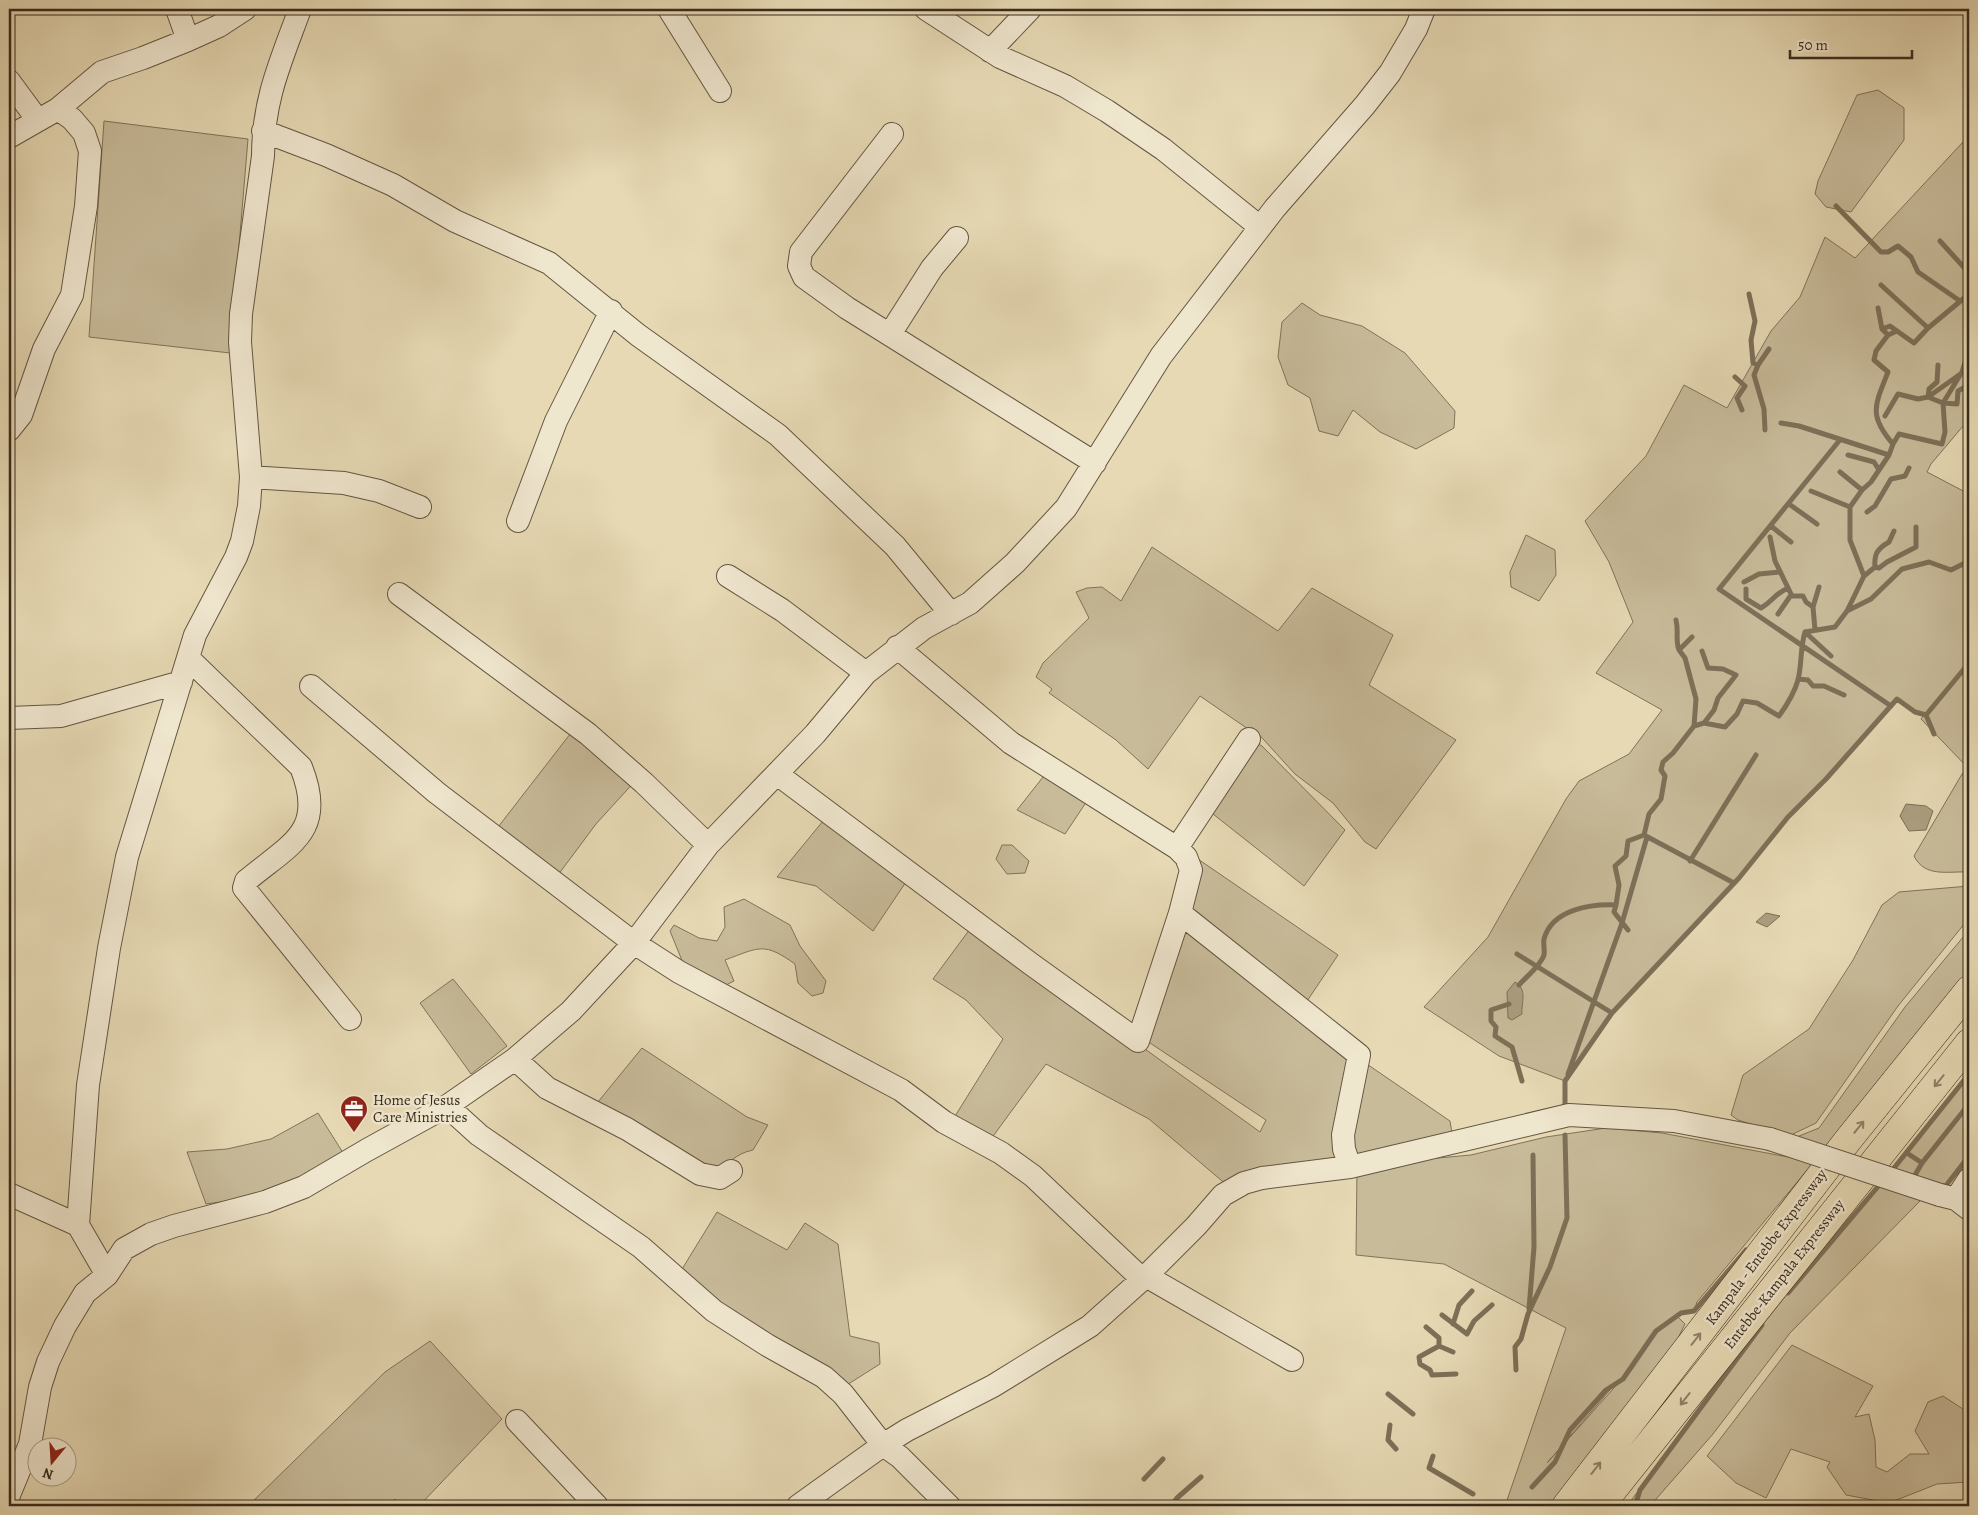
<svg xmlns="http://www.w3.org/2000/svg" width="1978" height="1515" font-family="Alegreya,serif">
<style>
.green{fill:#c8bb9a;stroke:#80735a;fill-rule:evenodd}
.water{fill:#ab9e80;stroke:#7d7058}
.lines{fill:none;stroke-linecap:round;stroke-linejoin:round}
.stream{stroke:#7d7058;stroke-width:5}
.minor-casing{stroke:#645641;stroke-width:24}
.highway-casing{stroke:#382b1b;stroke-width:29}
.minor{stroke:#efe6ce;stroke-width:22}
.highway{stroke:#e6d9b4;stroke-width:28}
.minor-bridge-casing{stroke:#645641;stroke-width:24;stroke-linecap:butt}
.minor-bridge{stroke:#efe6ce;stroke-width:22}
.oneway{stroke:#8f8268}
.labels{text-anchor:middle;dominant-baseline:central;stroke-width:5;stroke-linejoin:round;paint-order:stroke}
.poi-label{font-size:15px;fill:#382b1b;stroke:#efe6ce;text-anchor:start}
.street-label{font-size:15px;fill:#382b1b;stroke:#efe6ce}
</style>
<rect width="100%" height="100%" fill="#e6d9b4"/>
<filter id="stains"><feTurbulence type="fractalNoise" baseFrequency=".004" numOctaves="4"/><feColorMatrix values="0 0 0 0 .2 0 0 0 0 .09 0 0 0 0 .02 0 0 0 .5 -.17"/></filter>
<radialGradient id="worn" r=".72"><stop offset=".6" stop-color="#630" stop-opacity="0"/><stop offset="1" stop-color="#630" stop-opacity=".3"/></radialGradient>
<path class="green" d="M 1878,90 L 1904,108 L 1904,140 L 1851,212 L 1826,207 L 1815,194 L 1818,181 L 1857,95 Z
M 104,121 L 248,139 L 230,353 L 89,337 Z
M 1963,142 L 1969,146 L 1969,419 L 1931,464 L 1927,472 L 1969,494 L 1969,872 C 1948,871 1925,878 1914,856 L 1962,774 L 1969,769 L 1921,719 L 1924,715 L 1915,712 L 1897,699 L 1826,779 L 1788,817 L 1739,878 L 1612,1013 L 1565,1081 L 1499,1056 L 1424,1007 L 1488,937 L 1566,799 L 1579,781 L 1629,754 L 1662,710 L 1596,673 L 1633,622 L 1609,562 L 1585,521 L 1646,456 L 1684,385 L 1727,408 L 1771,331 L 1800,297 L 1825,237 L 1855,258 Z
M 1302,303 L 1320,315 L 1362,326 L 1405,353 L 1455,411 L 1454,428 L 1416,449 L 1380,432 L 1353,410 L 1338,436 L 1319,431 L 1310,398 L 1288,385 L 1278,357 L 1282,322 Z
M 1526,535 L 1555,550 L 1556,575 L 1539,601 L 1511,587 L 1510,572 Z
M 1152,547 L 1278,631 L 1312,588 L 1393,635 L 1369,685 L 1456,740 L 1376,849 L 1365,842 L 1333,803 L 1295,774 L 1253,728 L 1248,729 L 1200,696 L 1148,769 L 1116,740 L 1049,693 L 1052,689 L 1036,677 L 1043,663 L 1089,618 L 1076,592 L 1087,588 L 1102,587 L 1121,601 Z
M 574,729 L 636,780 L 596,824 L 558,875 L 495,831 Z
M 1256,743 L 1262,746 L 1345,830 L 1304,886 L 1208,810 Z
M 1047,772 L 1087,801 L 1065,834 L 1017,810 Z
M 828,815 L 910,876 L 873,931 L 816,886 L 777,877 Z
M 1002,845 L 1012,845 L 1029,861 L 1025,873 L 1007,874 L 996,859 Z
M 1195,857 L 1338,955 L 1305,1004 L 1182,909 Z
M 1969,886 L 1969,918 L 1898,1006 L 1816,1123 L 1789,1136 L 1738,1120 L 1731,1115 L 1743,1075 L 1809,1029 L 1853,960 L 1882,905 L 1899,892 Z
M 744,899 L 790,925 L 800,946 L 826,981 L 823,993 L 812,996 L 798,983 L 795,964 C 764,942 760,947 725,960 L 734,981 L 716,990 L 683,963 L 670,931 L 674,925 L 699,938 L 717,941 L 725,927 L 724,907 Z
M 1182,919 L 1350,1055 L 1340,1163 L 1228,1186 L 1149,1119 L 1046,1064 L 991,1139 L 952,1121 L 1003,1039 L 966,1000 L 933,979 L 973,925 L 1260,1132 L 1266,1120 L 1147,1041 Z
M 1969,930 L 1969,979 L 1829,1150 L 1794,1138 L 1819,1128 L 1905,1007 Z
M 453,979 L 507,1046 L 471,1074 L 420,1003 Z
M 642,1048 L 747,1117 L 768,1125 L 753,1150 C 733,1154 731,1165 713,1171 L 593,1108 Z
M 1361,1060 L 1450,1121 L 1452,1133 L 1356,1158 L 1348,1145 Z
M 1969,1074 L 1969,1156 L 1948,1183 L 1934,1186 L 1892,1170 Z
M 318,1113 L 345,1156 L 290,1186 L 248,1198 L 206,1204 L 187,1152 L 227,1149 L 271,1139 Z
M 1606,1128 L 1662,1133 L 1814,1162 L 1697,1302 L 1694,1311 L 1677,1316 L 1685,1324 L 1676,1342 L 1549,1506 L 1505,1506 L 1566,1328 L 1444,1264 L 1356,1255 L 1357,1169 L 1405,1161 L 1471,1155 L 1546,1137 ZM 1621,1380 L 1547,1463 L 1616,1383 Z
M 1880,1184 L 1921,1200 L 1790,1333 L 1713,1434 L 1650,1506 L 1627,1506 L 1776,1306 Z
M 717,1212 L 787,1250 L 805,1223 L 838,1244 L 850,1336 L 879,1343 L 880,1364 L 842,1388 L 767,1345 L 679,1274 Z
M 430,1341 L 502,1419 L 419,1506 L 401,1506 L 395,1499 L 389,1506 L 248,1506 L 385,1372 Z
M 1792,1345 L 1873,1386 L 1855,1417 L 1869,1414 L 1875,1440 L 1876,1467 L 1887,1472 L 1910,1454 L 1929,1454 L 1915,1431 L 1928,1402 L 1943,1396 L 1966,1411 L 1964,1427 L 1969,1422 L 1969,1482 L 1937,1484 L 1889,1503 L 1846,1495 L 1827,1467 L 1830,1462 L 1791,1449 L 1766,1498 L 1736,1483 L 1707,1456 Z"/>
<path class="water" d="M 1906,804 L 1926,806 L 1933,811 L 1926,830 L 1909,831 L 1900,816 Z
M 1766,913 L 1780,916 L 1767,927 L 1756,922 Z
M 1515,982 C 1528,990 1521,1002 1522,1014 L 1512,1020 L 1508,1018 L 1507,992 Z"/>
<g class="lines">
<path class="stream" d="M 1836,206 L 1881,252 L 1888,252 L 1898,246 L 1911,257 L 1918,272 L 1960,301
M 1940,241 L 1969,273
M 1881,285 L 1928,328 L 1914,343 L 1897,331
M 1749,294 L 1755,321 L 1751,340 L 1753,363 L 1758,365
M 1878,308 L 1882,329 L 1888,335 L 1876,351 L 1874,360 L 1888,372 C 1875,405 1868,415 1893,444 L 1889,455
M 1928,328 L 1969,294
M 1882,329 L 1890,326 L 1897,331 L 1888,335
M 1735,377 L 1745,386 L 1737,398 L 1742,410
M 1928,397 L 1943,403 L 1957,404 L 1958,391 L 1969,385
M 1928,397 L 1969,368
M 1885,416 L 1898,394 L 1918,399 L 1928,397 L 1929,389 L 1937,382 L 1938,365
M 1781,423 L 1799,426 L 1889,455 L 1871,482 L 1862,490 L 1850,507 L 1850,540 L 1864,576 L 1847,611
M 1765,430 L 1764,409 L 1754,375 L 1758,365 L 1769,349
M 1839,441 L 1719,589 L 1891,706
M 1893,444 L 1899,434 L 1942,444 L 1945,432 L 1943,403 L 1962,372 L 1968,353
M 1848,455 L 1874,462 L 1879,470
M 1840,472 L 1862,490
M 1811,491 L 1850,507
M 1789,504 L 1817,524
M 1867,512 L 1875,506 L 1891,479 L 1905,476 L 1909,468
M 1771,526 L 1791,542
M 1770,537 L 1775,561 L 1792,596 L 1803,596 L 1806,602 L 1813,607 L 1815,630
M 1875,567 C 1874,554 1877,549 1889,542 L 1894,531
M 1864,576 L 1875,567 L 1879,568 L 1887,562 L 1916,547 L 1916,527
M 1744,582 L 1759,574 L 1780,572
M 1746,589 L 1746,599 L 1761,608 C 1773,601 1773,595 1788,588
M 1813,607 L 1819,587
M 1778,614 L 1791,595
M 1676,620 C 1679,632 1675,640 1679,650
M 1805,632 L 1831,656
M 1692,637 L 1679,650 L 1685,658 L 1696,699 L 1694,726
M 1702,651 L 1708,668 L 1723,669 L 1736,675 L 1718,698 L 1714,710 L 1704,723
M 1798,679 L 1808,680 L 1813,686 L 1824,686 L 1844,695
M 1926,715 L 1934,734
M 1644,835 L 1734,883
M 1690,861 L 1756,755
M 1616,905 L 1614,912 L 1628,930
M 1517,954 L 1612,1013
M 1519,985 C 1526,977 1541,965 1544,955 C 1545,950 1543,944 1544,939 C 1552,909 1591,904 1616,905 L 1619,885 L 1615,866 L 1626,856 L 1628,841 L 1644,835 L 1649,814 L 1661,799 L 1665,776 L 1661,770 L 1663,762 L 1673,753 L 1694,726 L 1704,723 L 1725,727 L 1737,714 L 1743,701 L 1757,703 L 1779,716 C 1787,705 1794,694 1798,680 C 1802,664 1800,648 1805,632 L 1835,627 L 1847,611 L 1871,599 L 1902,569 L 1929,562 L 1951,570 L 1969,561
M 1509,1004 L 1491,1010 L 1491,1021 L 1496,1027 L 1495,1036 L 1512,1047 L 1522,1081
M 1568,1074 L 1622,923 L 1647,837
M 1565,1110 L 1565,1081 L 1612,1013 L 1739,878 L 1788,817 L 1826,779 L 1897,699 L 1915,712 L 1926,715 L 1969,663
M 1907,1153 L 1922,1163
M 1890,1173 L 1969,1074
M 1915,1175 L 1922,1163 L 1969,1104
M 1948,1183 L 1969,1156
M 1788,1293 L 1881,1183
M 1529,1309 L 1534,1247 L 1533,1155
M 1442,1315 L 1467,1334 L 1474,1321 L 1492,1305
M 1453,1324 L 1459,1305 L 1472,1291
M 1426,1327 L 1439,1338 L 1439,1346 L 1453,1352
M 1439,1346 L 1419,1357 L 1420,1364 L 1430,1370 L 1432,1375 L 1456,1374
M 1516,1370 L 1515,1347 L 1521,1339 L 1528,1314 L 1550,1267 L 1567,1218 L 1565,1135
M 1388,1394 L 1413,1414
M 1390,1425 L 1388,1440 L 1396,1449
M 1433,1456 L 1429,1468 L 1473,1494
M 1144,1479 L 1163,1459
M 1532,1487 L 1555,1462 L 1570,1430 L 1606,1390 L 1623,1379 L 1656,1331 L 1681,1313 L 1694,1311 L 1746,1250
M 1171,1506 L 1177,1498 L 1201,1477
M 1291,1506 L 1292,1505
M 1635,1506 L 1640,1490 L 1762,1325"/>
<g class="minor-casing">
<path id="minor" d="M 177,9 L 188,40
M 669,9 L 720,91
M 926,9 L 1000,57 L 1065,86 L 1107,111 L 1163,149 L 1260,227
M 990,51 L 1030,9
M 9,81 L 37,119
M 263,131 L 326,155 L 393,185 L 455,221 L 549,263 L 638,335 L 778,435 L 895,546 L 951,614
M 892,134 L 801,252 L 799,266 L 804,277 L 847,308 L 1095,463
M 9,137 L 58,109 L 102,72 L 143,58 L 188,40 L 219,26 L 245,9
M 890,334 L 932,268 L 957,238
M 9,430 L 21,415 L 44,349 L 72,295 L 86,206 L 90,151 L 84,133 L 72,119 L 58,109
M 251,477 L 344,483 L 379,491 L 420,507
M 518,521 L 556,421 L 611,311
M 728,576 L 782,610 L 866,673
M 399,594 L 588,734 L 644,783 L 708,845
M 188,658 L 301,767 C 327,832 290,844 246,881 L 244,888 L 350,1019
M 311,686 L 437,793 L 634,943 L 679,972 L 901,1090 L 944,1122 L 1001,1153 L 1033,1176 L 1142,1279
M 9,718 L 61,716 L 181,682
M 777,774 L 1031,964 L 1138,1041 L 1180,913 L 1191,870 L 1186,857 L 1177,848 L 1011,743 L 897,647
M 1177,848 L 1249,739
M 1180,913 L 1359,1055 L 1343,1135 L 1344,1149 L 1350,1167
M 515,1059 L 547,1088 L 627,1129 L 700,1174 L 720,1178 L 731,1171
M 447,1106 L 479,1135 L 641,1247 L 714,1311 L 767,1345 L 824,1377 L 843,1394 L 883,1445 L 900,1457 L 949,1506
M 9,1194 L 78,1225 L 107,1275
M 1940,1195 L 1956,1199 L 1969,1209
M 1956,1199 L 1969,1179
M 78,1225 L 88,1085 L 109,948 L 127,857 L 195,635 L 236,557 L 242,541 L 249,506 L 251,477 L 240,342 L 241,314 L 263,156 C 263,99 281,61 300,9
M 1146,1276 L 1292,1360
M 517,1421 L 597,1506
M 9,1495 L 30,1444 L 40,1387 L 48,1362 L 65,1326 L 85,1293 L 107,1275 L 124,1249 L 151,1234 L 174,1226 L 265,1202 L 304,1187 L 367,1150 L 447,1106 L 515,1059 L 571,1011 L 634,943 L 708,845 L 815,734 L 866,673 L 924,628 L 970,603 L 1015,563 L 1066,508 L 1161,356 L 1275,208 L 1365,105 L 1390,73 L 1416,29 L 1424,9
M 798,1506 L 883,1445 L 907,1430 L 993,1386 L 1090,1326 L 1146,1276 L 1196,1226 L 1223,1195 L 1244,1183 L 1262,1178 L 1350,1167 L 1569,1115 L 1674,1121 L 1770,1139"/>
</g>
<g class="highway-casing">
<path id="highway" d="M 1566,1506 L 1848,1140 L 1969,990
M 1600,1506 L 1969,1043"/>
</g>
<use href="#minor" class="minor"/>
<use href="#highway" class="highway"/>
<g class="minor-bridge-casing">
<path id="minor-bridge" d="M 1770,1139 L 1940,1195"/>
</g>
<use href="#minor-bridge" class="minor-bridge"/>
</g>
<defs><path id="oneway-shaft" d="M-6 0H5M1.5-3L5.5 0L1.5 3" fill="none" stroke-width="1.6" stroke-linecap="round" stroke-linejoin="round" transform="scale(1.25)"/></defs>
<g class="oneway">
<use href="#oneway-shaft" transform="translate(1939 1081) rotate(129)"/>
<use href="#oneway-shaft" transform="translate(1859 1127) rotate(-51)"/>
<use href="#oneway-shaft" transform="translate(1696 1339) rotate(-52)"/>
<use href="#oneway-shaft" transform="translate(1685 1399) rotate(128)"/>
<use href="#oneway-shaft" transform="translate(1596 1468) rotate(-52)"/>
</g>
<defs>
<g id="office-pin" transform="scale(1.4375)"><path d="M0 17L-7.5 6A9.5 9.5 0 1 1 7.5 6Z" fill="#8f2418" stroke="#efe6ce"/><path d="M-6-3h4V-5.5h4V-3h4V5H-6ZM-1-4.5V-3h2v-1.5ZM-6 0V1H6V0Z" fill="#fff"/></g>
</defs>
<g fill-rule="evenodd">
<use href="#office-pin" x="354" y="1109"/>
</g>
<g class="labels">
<g class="poi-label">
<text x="373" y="1100">Home of Jesus<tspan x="373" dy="17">Care Ministries</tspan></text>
</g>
<g class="street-label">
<text transform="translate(1766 1247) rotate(-53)">Kampala - Entebbe Expressway</text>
<text transform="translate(1784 1274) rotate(-52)">Entebbe-Kampala Expressway</text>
</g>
</g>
<rect width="1978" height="1515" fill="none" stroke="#e6d9b4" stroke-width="30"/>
<rect x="10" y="10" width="1958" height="1495" fill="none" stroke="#382b1b" stroke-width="2.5"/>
<rect x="15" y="15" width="1948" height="1485" fill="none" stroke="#382b1b"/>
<g transform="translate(52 1462) rotate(198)"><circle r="24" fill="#efe6ce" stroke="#a69b86"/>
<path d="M0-4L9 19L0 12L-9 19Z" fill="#8f2418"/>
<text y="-8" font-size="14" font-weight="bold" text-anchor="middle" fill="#382b1b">N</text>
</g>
<path d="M1790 50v8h122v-8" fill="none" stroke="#382b1b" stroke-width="2.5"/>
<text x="1798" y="50" font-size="15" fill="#382b1b" stroke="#efe6ce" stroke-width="4" paint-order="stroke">50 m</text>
<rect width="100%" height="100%" filter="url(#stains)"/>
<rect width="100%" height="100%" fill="url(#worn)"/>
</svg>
